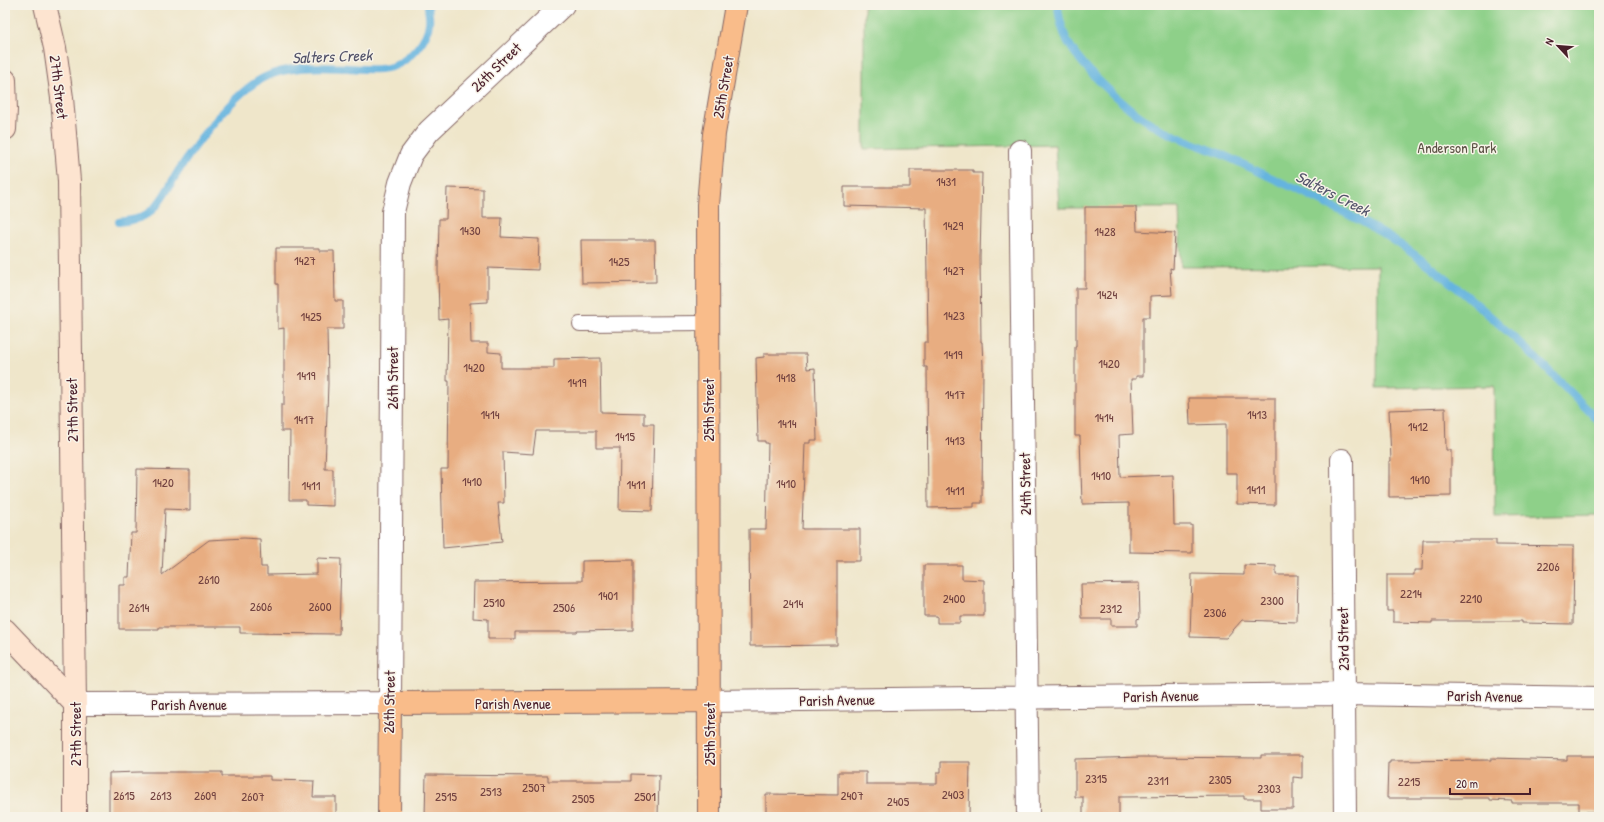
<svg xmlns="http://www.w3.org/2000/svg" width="1604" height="822" font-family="'Patrick Hand',sans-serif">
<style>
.green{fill:#8ed089;stroke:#6c785a}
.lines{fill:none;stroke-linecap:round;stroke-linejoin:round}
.stream{stroke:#65b4df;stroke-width:8}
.building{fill:#e8ad81}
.service-casing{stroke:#846563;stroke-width:16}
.minor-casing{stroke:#846563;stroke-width:24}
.secondary-casing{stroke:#846563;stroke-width:24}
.primary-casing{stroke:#846563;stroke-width:24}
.service{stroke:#fff;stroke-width:14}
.minor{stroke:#fff;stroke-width:22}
.secondary{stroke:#fde4d0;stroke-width:22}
.primary{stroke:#f9bc8a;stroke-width:22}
.labels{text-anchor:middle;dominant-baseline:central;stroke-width:3;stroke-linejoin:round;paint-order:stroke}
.number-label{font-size:13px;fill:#724240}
.street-label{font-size:15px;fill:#4a1f2b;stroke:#f7f3e8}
.park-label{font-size:15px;fill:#5e5447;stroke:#f7f3e8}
.water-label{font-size:16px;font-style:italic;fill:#53536a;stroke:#f7f3e8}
</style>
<rect width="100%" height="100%" fill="#f7f3e8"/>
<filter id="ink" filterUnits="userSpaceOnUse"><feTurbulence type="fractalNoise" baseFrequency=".025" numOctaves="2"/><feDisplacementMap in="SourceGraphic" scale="8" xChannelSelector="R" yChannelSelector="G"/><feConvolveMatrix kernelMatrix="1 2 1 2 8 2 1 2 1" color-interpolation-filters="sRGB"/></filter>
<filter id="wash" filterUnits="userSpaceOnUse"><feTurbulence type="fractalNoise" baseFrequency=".012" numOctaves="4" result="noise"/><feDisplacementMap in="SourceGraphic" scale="16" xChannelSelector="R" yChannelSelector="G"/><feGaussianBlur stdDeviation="0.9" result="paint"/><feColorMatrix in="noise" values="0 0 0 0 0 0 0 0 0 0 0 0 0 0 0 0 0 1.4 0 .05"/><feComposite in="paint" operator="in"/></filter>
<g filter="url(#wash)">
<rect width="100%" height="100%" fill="#efe6ca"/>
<path class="green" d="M 864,5 L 1599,5 L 1599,515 L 1495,517 L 1494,386 L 1377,388 L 1378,266 L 1181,267 L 1179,208 L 1059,208 L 1055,145 L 864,149 Z"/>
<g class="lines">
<path class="stream" d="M 1058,5 C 1058,16 1061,25 1065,36 C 1077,64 1123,106 1150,123 C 1172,137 1197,144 1221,154 C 1247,166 1274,179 1300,191 C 1337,209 1375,226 1408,250 C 1478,300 1539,360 1599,421
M 119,222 C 132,220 144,219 154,208 C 163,200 172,181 179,170 C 197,142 235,91 265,77 C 291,65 321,67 349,68 C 363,69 380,71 394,66 C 409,60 428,40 429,23 C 430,17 428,11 428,5"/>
</g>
<g id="blocks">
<path class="building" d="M 910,170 L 973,170 L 973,173 L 982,173 L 980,257 L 981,342 L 982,342 L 983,366 L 982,503 L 974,503 L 974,507 L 928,508 L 927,367 L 924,367 L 924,342 L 928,342 L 926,208 L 844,206 L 844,187 L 910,187 Z
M 447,188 L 483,189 L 483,218 L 502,218 L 501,237 L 539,239 L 538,270 L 488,268 L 488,302 L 470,303 L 471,343 L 488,343 L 488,352 L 501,353 L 501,368 L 554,368 L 554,359 L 600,358 L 601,412 L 644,413 L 644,424 L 654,424 L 652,511 L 619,510 L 620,448 L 596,448 L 596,431 L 536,431 L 533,454 L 503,452 L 504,503 L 498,503 L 502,542 L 443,548 L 441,469 L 448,469 L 449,381 L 447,381 L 448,319 L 439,320 L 438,270 L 439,219 L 446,219 Z
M 1085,207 L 1136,207 L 1137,231 L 1175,233 L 1173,269 L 1170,268 L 1172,295 L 1150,296 L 1150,317 L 1143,317 L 1143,376 L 1136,376 L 1136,379 L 1131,379 L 1133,434 L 1119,435 L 1120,477 L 1173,475 L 1174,525 L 1192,525 L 1192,553 L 1129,552 L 1129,503 L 1082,504 L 1080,436 L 1075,436 L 1075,347 L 1076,347 L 1076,288 L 1085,288 Z
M 581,240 L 655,240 L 656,282 L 582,283 Z
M 276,248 L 320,248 L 320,251 L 334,251 L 335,301 L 343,301 L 343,329 L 327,329 L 328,383 L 325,469 L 333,469 L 333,506 L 306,505 L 306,500 L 289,500 L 290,431 L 281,431 L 281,405 L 284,405 L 284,328 L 278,329 L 278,284 L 276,284 Z
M 764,354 L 806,354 L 807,369 L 815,368 L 817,440 L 810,440 L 810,443 L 805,443 L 802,529 L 860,529 L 860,561 L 837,561 L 837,645 L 750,646 L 749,529 L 766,529 L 768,443 L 765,443 L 765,441 L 758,441 L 756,358 L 764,357 Z
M 1189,398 L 1275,398 L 1275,505 L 1237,504 L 1237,473 L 1226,473 L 1226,424 L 1190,425 Z
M 1445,408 L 1446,450 L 1451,450 L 1451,496 L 1389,497 L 1389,461 L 1391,461 L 1389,410 Z
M 137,469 L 190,470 L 190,510 L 165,509 L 162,575 L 209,540 L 244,538 L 260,539 L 261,567 L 267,567 L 267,575 L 317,574 L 317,558 L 341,559 L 339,634 L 240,633 L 240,627 L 159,627 L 159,629 L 119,629 L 119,585 L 125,585 L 125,577 L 129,577 L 131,533 L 136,533 Z
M 1423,540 L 1496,540 L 1496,545 L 1574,546 L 1573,624 L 1522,623 L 1522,621 L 1432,621 L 1432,623 L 1393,622 L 1393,611 L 1387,611 L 1387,575 L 1414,575 L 1414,570 L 1422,570 Z
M 633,560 L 633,630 L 577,631 L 577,632 L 515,632 L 515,639 L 488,639 L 488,619 L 473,618 L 474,582 L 582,581 L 582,561 Z
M 924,565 L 962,565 L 962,579 L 984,580 L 984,616 L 960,616 L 960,623 L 937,623 L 937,616 L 924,616 Z
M 1244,565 L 1276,566 L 1276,575 L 1298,575 L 1297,622 L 1242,620 L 1226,638 L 1190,637 L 1192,574 L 1244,575 Z
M 1139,583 L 1140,618 L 1137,619 L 1137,626 L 1111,626 L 1111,619 L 1082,619 L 1081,584 Z
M 1261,755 L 1303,755 L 1303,778 L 1293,777 L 1293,809 L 1261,809 L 1261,799 L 1244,799 L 1244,796 L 1119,797 L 1119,817 L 1083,817 L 1083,797 L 1075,797 L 1075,759 L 1141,757 L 1261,758 Z
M 1567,756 L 1599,756 L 1599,812 L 1579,812 L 1579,803 L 1512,803 L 1512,801 L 1490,800 L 1490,798 L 1387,798 L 1388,763 L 1390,763 L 1390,761 L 1491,760 L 1491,758 L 1567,760 Z
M 941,762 L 970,762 L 969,817 L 766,817 L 766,794 L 838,795 L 838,772 L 866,772 L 866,784 L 937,784 L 937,772 L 941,772 Z
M 139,772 L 222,772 L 222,776 L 270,776 L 270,780 L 314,781 L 313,797 L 336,797 L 336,817 L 109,817 L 109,773 Z
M 631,774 L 659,775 L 658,817 L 425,817 L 426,775 L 548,776 L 548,781 L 631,781 Z"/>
</g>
</g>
<g filter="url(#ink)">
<use href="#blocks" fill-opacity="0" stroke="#846563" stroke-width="1"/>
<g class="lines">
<g class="service-casing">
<path id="service" d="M 580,324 L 708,323"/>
</g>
<g class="minor-casing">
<path id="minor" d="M 1020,151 L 1028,817
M 1342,460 L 1345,817
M 709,701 L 1344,694 L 1599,698
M 75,704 L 390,703 L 393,212 L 400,183 L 411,155 L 429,131 L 563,5"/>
</g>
<g class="secondary-casing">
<path id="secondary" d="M 45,5 L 55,48 L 62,98 L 69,181 L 75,704 L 75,817
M 5,80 L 6,110 L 5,129
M 5,630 L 75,704"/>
</g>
<g class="primary-casing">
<path id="primary" d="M 389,817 L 390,703 L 709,701
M 709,817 L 708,205 L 714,134 L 736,5"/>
</g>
<use href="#service" class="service"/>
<use href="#minor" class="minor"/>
<use href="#secondary" class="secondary"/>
<use href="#primary" class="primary"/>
</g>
</g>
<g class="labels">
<g class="number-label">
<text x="946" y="181">1431</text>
<text x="953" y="225">1429</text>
<text x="470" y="230">1430</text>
<text x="1105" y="231">1428</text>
<text x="305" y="260">1427</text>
<text x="619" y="261">1425</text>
<text x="954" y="270">1427</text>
<text x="1107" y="294">1424</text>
<text x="954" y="315">1423</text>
<text x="311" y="316">1425</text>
<text x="953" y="354">1419</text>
<text x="1109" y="363">1420</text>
<text x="474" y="367">1420</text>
<text x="306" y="375">1419</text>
<text x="786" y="377">1418</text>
<text x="577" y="382">1419</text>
<text x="955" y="394">1417</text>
<text x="490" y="414">1414</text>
<text x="1257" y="414">1413</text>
<text x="1104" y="417">1414</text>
<text x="304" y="419">1417</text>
<text x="787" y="423">1414</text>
<text x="1418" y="426">1412</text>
<text x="625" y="436">1415</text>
<text x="955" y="440">1413</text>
<text x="1101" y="475">1410</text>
<text x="1420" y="479">1410</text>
<text x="472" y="481">1410</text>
<text x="163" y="482">1420</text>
<text x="786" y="483">1410</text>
<text x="636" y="484">1411</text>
<text x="311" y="485">1411</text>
<text x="1256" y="489">1411</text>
<text x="955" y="490">1411</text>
<text x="1548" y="566">2206</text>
<text x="209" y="579">2610</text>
<text x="1411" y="593">2214</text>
<text x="608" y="595">1401</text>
<text x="954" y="598">2400</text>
<text x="1471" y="598">2210</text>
<text x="1272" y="600">2300</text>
<text x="494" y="602">2510</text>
<text x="793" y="603">2414</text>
<text x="261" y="606">2606</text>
<text x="320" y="606">2600</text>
<text x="139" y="607">2614</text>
<text x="564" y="607">2506</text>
<text x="1111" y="608">2312</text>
<text x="1215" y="612">2306</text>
<text x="1096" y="778">2315</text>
<text x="1220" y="779">2305</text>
<text x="1158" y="780">2311</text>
<text x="1409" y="781">2215</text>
<text x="534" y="787">2507</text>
<text x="1269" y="788">2303</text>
<text x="491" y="791">2513</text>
<text x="953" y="794">2403</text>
<text x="124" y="795">2615</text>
<text x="161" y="795">2613</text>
<text x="205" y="795">2609</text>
<text x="852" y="795">2407</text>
<text x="253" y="796">2607</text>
<text x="446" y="796">2515</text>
<text x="645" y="796">2501</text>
<text x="583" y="798">2505</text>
<text x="898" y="801">2405</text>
</g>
<g class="street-label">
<text transform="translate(496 67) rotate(-44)">26th Street</text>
<text transform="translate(59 87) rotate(83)">27th Street</text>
<text transform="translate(723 87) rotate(-80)">25th Street</text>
<text transform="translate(392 378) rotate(-90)">26th Street</text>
<text transform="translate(72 410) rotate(-91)">27th Street</text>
<text transform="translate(708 410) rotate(-90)">25th Street</text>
<text transform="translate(1025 484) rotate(-91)">24th Street</text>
<text transform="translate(1343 639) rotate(-91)">23rd Street</text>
<text transform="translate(1161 696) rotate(-1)">Parish Avenue</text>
<text transform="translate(1485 696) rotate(1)">Parish Avenue</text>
<text transform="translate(837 700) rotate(-1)">Parish Avenue</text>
<text transform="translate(389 702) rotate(-89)">26th Street</text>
<text x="513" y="703">Parish Avenue</text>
<text x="189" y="704">Parish Avenue</text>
<text transform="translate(75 734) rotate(-90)">27th Street</text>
<text transform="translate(709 734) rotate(-90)">25th Street</text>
</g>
<g class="park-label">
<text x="1457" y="147">Anderson Park</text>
</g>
<g class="water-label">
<text transform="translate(332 56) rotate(-2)">Salters Creek</text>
<text transform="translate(1333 193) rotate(27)">Salters Creek</text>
</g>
</g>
<rect width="1604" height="822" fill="none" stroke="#f7f3e8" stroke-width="20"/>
<g transform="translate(1558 46) rotate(296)" stroke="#f7f3e8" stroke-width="3" paint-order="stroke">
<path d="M0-3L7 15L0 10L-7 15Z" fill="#4a1f2b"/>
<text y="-6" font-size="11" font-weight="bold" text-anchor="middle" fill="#4a1f2b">N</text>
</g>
<path d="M1450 788v6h80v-6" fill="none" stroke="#4a1f2b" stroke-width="2"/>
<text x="1456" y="788" font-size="12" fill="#4a1f2b" stroke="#f7f3e8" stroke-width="3" paint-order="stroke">20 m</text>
</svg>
